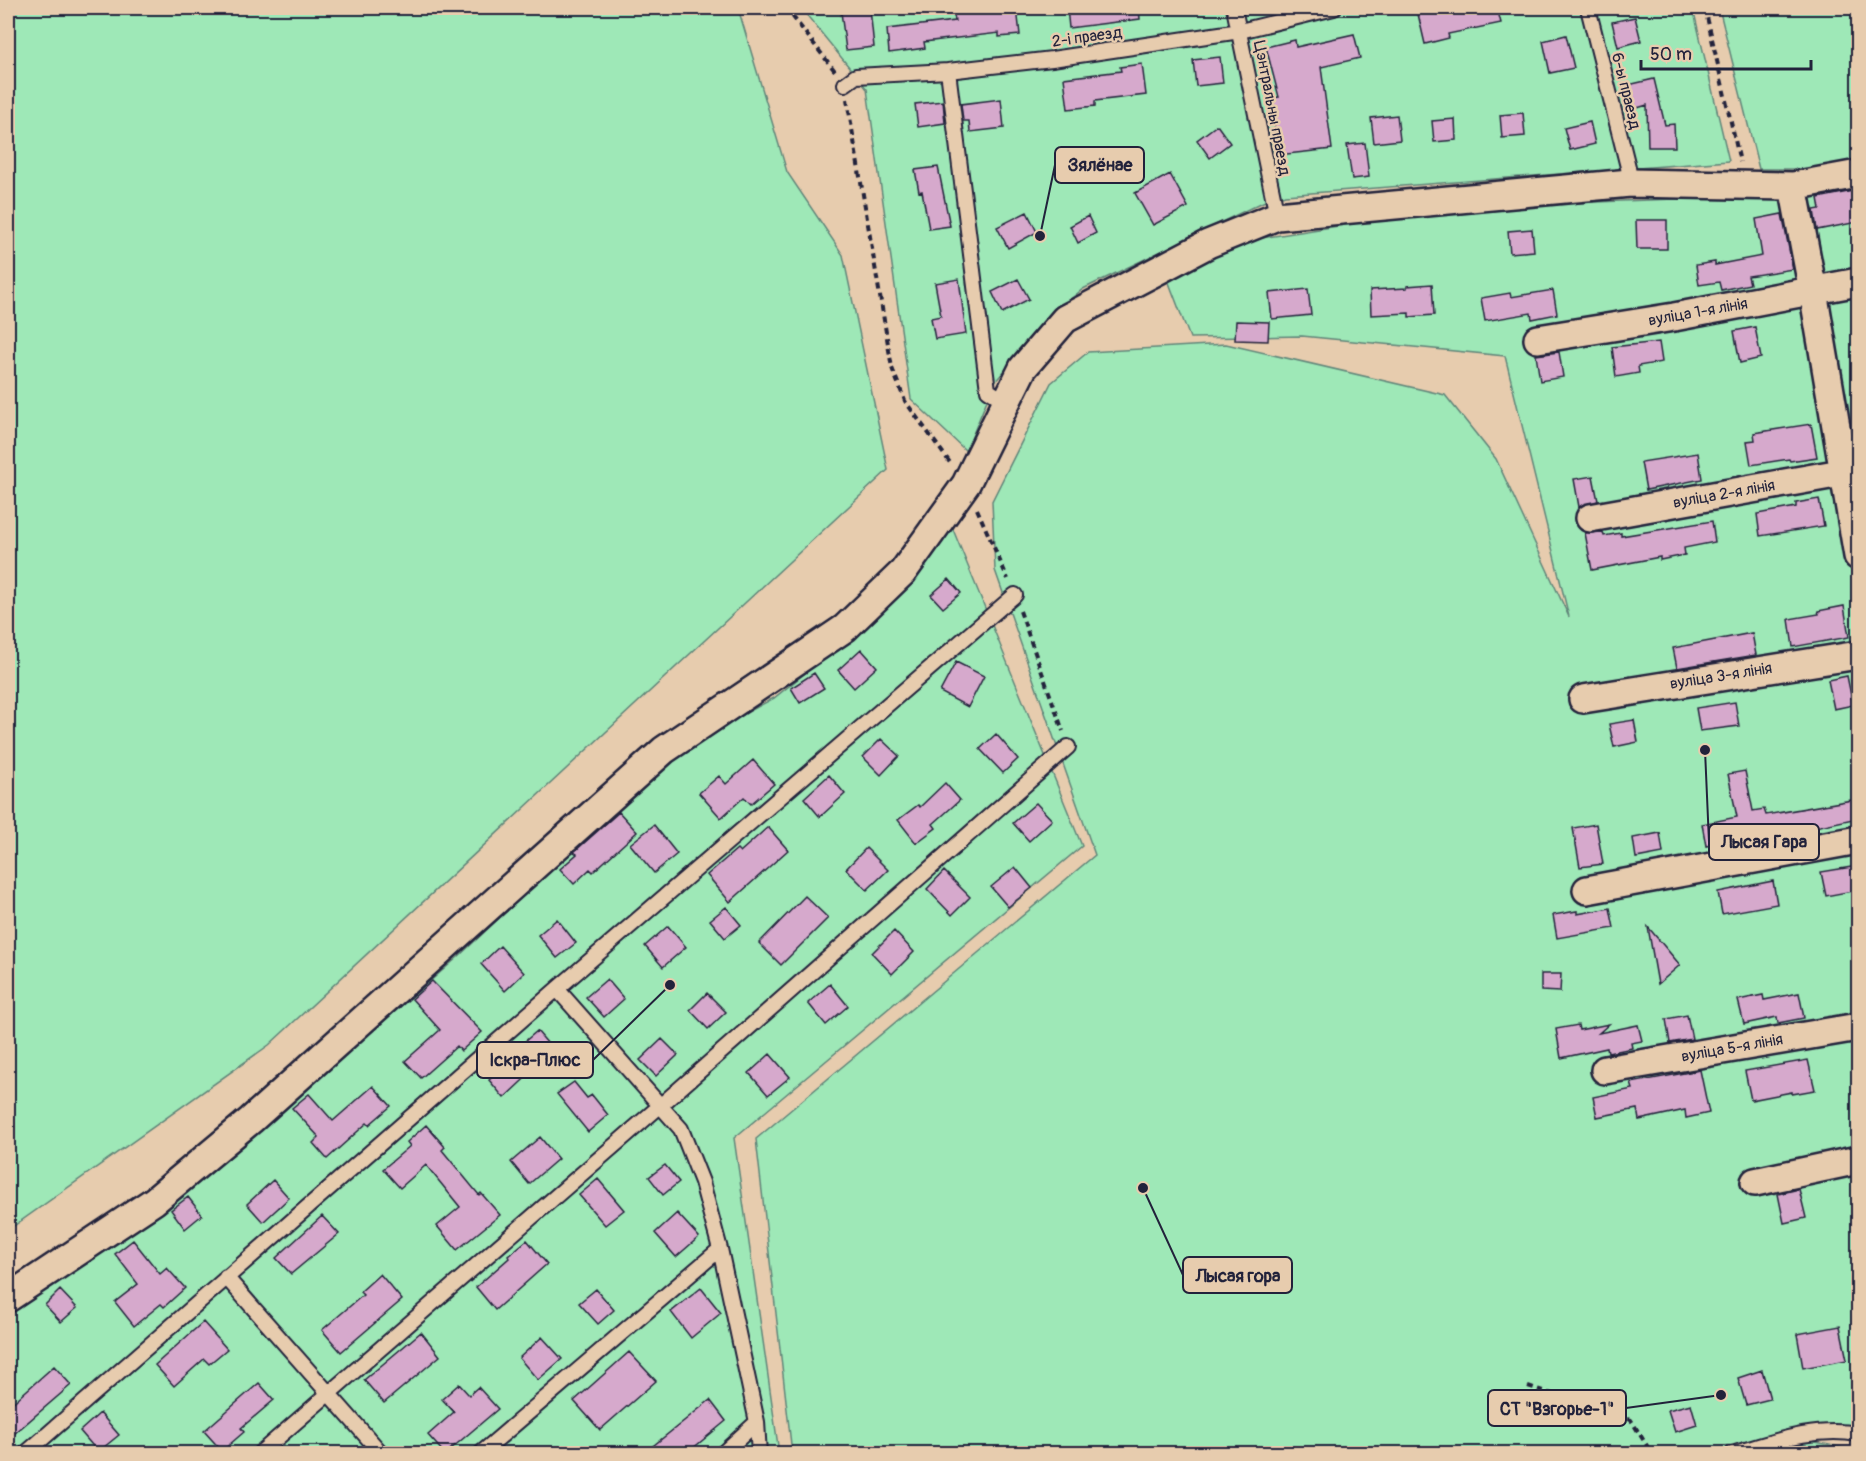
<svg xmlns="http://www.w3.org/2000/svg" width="1866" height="1461" font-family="Pangolin,sans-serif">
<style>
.green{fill:#9ee8b7;stroke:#608579;stroke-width:1.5}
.building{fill:#d6a9cc;stroke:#22223b;stroke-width:1.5}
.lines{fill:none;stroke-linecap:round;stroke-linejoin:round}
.service-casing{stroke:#22223b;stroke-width:18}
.minor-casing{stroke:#22223b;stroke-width:32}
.path{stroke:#22223b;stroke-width:4;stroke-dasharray:6 4.5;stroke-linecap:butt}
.service{stroke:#e7ccae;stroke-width:14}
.minor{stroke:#e7ccae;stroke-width:27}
.labels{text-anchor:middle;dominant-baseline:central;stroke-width:5;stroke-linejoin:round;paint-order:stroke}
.street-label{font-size:16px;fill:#22223b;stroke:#e7ccae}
.leader{fill:none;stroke:#22223b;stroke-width:2}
.callout-dot{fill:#22223b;stroke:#e7ccae;stroke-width:2}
.callout{fill:#e7ccae;stroke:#22223b;stroke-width:2}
.callout-label{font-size:18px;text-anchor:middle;font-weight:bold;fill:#22223b}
</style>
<rect width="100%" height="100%" fill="#e7ccae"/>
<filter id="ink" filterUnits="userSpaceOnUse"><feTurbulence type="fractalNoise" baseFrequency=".0167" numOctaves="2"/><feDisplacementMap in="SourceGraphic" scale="12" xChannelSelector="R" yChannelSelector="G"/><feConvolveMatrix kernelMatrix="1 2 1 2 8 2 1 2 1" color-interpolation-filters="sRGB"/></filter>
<g filter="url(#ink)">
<path class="green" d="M 8,8 L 738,8 L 787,172 L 843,255 L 888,470 L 269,1045 L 8,1230 Z
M 801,8 L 1693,8 L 1729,161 L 1285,195 L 1263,202 L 1083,289 L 1057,310 L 994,383 L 966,451 L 911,399 L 867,89 Z
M 1719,8 L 1858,8 L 1858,169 L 1759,169 Z
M 1858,187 L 1858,1434 L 1792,1437 L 1858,1451 L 1858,1453 L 792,1453 L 756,1139 L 1095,855 L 995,570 L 992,501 L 1051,383 L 1088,352 L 1226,344 L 1445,395 L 1496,459 L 1569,617 L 1505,356 L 1302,336 L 1190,338 L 1168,280 L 1242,241 L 1460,207 L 1810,194 Z
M 952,527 L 1082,846 L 734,1138 L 779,1453 L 8,1454 L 8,1316 L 168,1208 L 458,957 L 645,780 L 698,739 L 774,698 L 880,613 Z"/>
<path class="building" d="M 953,8 L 1017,8 L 1020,35 L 999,37 L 999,33 L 924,42 L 925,48 L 889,53 L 887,29 L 955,21 Z
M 1067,8 L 1139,8 L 1140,19 L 1069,28 Z
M 1445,8 L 1497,8 L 1501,23 L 1448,34 L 1449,38 L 1425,44 L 1418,14 Z
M 870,9 L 874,47 L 846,50 L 841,12 Z
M 1635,17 L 1641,41 L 1618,47 L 1612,22 Z
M 1354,34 L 1360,58 L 1321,67 L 1332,149 L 1278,155 L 1271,98 L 1279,97 L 1266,47 L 1295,40 L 1296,47 Z
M 1566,35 L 1574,68 L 1550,73 L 1543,41 Z
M 1220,57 L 1223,83 L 1196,86 L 1193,60 Z
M 1142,64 L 1146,95 L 1095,101 L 1095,106 L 1068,109 L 1064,78 L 1121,71 L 1120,67 Z
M 1654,79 L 1665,125 L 1674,124 L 1675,147 L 1648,147 L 1647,105 L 1634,109 L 1628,85 Z
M 1001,99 L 1004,128 L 970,132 L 969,121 L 963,121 L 961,104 Z
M 943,101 L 945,123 L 918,127 L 915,104 Z
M 1523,113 L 1525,136 L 1502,138 L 1500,115 Z
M 1397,115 L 1400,140 L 1374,143 L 1371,118 Z
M 1455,119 L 1456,140 L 1434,142 L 1432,121 Z
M 1590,122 L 1595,144 L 1570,150 L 1564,128 Z
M 1217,125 L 1230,143 L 1210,158 L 1197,140 Z
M 1365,143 L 1369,177 L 1352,179 L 1347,145 Z
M 938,167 L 950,226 L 929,229 L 922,191 L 919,192 L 915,170 Z
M 1170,174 L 1188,207 L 1153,225 L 1135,193 Z
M 1858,190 L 1858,222 L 1817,230 L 1814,210 L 1820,209 L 1818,198 Z
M 1027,212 L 1037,232 L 1008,248 L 997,227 Z
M 1782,214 L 1793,269 L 1748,276 L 1750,284 L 1721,290 L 1719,282 L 1699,285 L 1696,265 L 1715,262 L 1715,265 L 1762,256 L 1756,219 Z
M 1088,216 L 1096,233 L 1078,243 L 1070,226 Z
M 1636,220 L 1667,220 L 1667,249 L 1637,249 Z
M 1532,229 L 1534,251 L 1510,253 L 1508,231 Z
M 959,279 L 966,334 L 935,339 L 931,318 L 941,316 L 935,283 Z
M 1018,279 L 1029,299 L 1002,313 L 992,292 Z
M 1432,284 L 1434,315 L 1409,317 L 1409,313 L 1371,315 L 1370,290 L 1407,288 L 1407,286 Z
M 1308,289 L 1311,315 L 1272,319 L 1269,293 Z
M 1553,290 L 1557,314 L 1532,319 L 1531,313 L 1485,321 L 1481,298 L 1510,293 L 1511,297 Z
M 1236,321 L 1269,322 L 1268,341 L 1235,340 Z
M 1755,327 L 1761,358 L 1740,363 L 1734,331 Z
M 1659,342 L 1662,362 L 1638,366 L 1639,373 L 1616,377 L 1612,347 Z
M 1559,352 L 1563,377 L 1540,381 L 1536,355 Z
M 1811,424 L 1817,457 L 1790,461 L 1789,459 L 1751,465 L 1747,441 L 1755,440 L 1754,433 Z
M 1698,453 L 1702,479 L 1646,490 L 1641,462 Z
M 1593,476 L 1598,501 L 1579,507 L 1574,479 Z
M 1819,499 L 1824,526 L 1760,536 L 1757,514 L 1796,507 L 1796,503 Z
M 1712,521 L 1715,542 L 1684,548 L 1685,555 L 1660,560 L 1660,557 L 1592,570 L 1585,533 L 1603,532 L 1604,536 L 1621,533 L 1621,536 Z
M 949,579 L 961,593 L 943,608 L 931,595 Z
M 1844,606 L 1849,637 L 1793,647 L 1789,619 L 1819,614 L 1818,611 Z
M 1752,633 L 1756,655 L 1677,668 L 1673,648 Z
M 861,649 L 877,667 L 854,688 L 838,670 Z
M 956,662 L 984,676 L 968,707 L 940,692 Z
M 814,673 L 824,688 L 800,703 L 791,688 Z
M 1847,676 L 1853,705 L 1834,709 L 1828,680 Z
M 1735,702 L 1739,726 L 1700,731 L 1696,708 Z
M 1634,720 L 1638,742 L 1614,747 L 1609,724 Z
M 996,734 L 1018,759 L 1003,773 L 980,749 Z
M 881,739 L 899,756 L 881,775 L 863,757 Z
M 753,760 L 774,784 L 751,804 L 744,797 L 721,818 L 699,793 L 719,776 L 726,784 Z
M 1745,771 L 1753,811 L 1764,809 L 1766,815 L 1858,799 L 1858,818 L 1815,827 L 1816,831 L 1796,835 L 1795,829 L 1706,846 L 1702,824 L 1737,817 L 1728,774 Z
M 829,775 L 845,794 L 820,817 L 804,798 Z
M 945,783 L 960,800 L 933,824 L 936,828 L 916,843 L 898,820 L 918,805 L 920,807 Z
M 1036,803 L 1052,820 L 1029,841 L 1013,823 Z
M 619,812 L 637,832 L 593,872 L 590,869 L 574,884 L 560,869 L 577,854 L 574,852 Z
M 1596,824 L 1603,864 L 1580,867 L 1573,828 Z
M 654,825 L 677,854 L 654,873 L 630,844 Z
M 768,827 L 788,850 L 730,902 L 707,875 L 737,849 L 740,852 Z
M 1660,833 L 1663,853 L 1636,858 L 1633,838 Z
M 866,848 L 888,870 L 867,890 L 846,869 Z
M 1858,866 L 1858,890 L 1826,896 L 1821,872 Z
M 1015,867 L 1032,888 L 1008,907 L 991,887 Z
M 944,871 L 970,897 L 952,915 L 927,889 Z
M 1773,881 L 1777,904 L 1722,914 L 1718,892 Z
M 805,896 L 828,918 L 781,965 L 759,943 Z
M 726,907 L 741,925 L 725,938 L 710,920 Z
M 1610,908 L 1614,928 L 1557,938 L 1553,915 L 1577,911 L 1577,914 Z
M 557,919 L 576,943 L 557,958 L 538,935 Z
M 668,926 L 686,947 L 663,967 L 645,946 Z
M 1648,927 L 1680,965 L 1658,984 Z
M 894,931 L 914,952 L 892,974 L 872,953 Z
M 500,946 L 524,973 L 505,991 L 481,964 Z
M 1541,974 L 1561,974 L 1560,992 L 1541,991 Z
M 607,979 L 624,999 L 604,1017 L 586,997 Z
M 432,981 L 482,1032 L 461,1051 L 457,1046 L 421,1078 L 405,1061 L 440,1030 L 412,999 Z
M 830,984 L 848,1006 L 826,1025 L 808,1003 Z
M 707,993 L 726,1012 L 708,1029 L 690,1010 Z
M 1799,993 L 1804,1018 L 1778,1023 L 1777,1017 L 1744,1024 L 1738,1000 L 1763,995 L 1764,1000 Z
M 1687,1015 L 1692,1039 L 1670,1043 L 1666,1019 Z
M 1609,1024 L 1599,1033 L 1638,1025 L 1642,1041 L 1631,1043 L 1632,1048 L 1608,1053 L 1607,1048 L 1561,1058 L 1556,1029 L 1578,1025 L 1579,1030 Z
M 537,1031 L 554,1051 L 504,1098 L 489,1080 L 521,1052 L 517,1048 Z
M 662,1039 L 678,1055 L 656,1076 L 640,1060 Z
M 770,1054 L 790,1077 L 768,1095 L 749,1073 Z
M 1808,1060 L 1815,1090 L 1792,1094 L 1792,1092 L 1751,1100 L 1745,1071 Z
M 1700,1070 L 1709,1113 L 1686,1118 L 1685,1110 L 1639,1120 L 1637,1109 L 1597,1117 L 1593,1097 L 1633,1089 L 1631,1083 Z
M 574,1082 L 587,1098 L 592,1095 L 608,1115 L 588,1132 L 557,1094 Z
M 373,1086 L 391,1106 L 369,1125 L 367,1123 L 327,1159 L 313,1143 L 319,1137 L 292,1108 L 309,1094 L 333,1121 Z
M 426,1125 L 445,1147 L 442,1150 L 479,1195 L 481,1193 L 500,1215 L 457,1250 L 437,1226 L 460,1207 L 426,1165 L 400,1188 L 383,1169 L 410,1146 L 407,1142 Z
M 540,1137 L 558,1159 L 529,1184 L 511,1162 Z
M 665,1165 L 679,1182 L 663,1195 L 649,1177 Z
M 598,1179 L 624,1210 L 605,1225 L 579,1195 Z
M 273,1180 L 289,1198 L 263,1222 L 247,1204 Z
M 1799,1189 L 1806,1218 L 1784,1223 L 1778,1194 Z
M 188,1197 L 202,1215 L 185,1229 L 171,1210 Z
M 677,1213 L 699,1237 L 676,1257 L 655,1233 Z
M 322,1216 L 339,1234 L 291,1274 L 276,1258 Z
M 133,1240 L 160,1274 L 167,1268 L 185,1288 L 164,1307 L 161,1304 L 134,1326 L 115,1302 L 138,1284 L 115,1254 Z
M 527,1240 L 547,1264 L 495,1310 L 476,1287 L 509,1258 L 508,1256 Z
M 380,1274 L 402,1300 L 341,1352 L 322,1330 L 363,1295 L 360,1292 Z
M 701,1288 L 721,1313 L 691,1338 L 671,1312 Z
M 596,1289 L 614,1310 L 598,1324 L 579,1303 Z
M 60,1290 L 77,1308 L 61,1322 L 45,1305 Z
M 203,1322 L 227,1349 L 209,1364 L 204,1359 L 174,1386 L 155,1365 Z
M 1840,1326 L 1847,1360 L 1803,1368 L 1797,1334 Z
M 421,1332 L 440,1356 L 384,1403 L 364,1380 Z
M 542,1337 L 562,1359 L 538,1380 L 519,1358 Z
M 629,1352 L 656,1381 L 600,1430 L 574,1401 Z
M 54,1366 L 71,1385 L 8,1439 L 8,1407 Z
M 1762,1370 L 1770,1399 L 1746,1405 L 1738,1378 Z
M 259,1383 L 274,1400 L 241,1428 L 244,1432 L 222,1451 L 204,1431 Z
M 459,1384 L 469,1395 L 478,1387 L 498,1409 L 445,1454 L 428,1435 L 454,1412 L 442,1399 Z
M 710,1400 L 726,1421 L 686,1454 L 643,1454 Z
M 1691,1404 L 1697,1425 L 1675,1432 L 1668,1410 Z
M 100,1413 L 119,1435 L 98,1452 L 80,1431 Z"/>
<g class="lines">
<g class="service-casing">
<path id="service" d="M 1234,8 L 1277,216
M 1588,8 L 1628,167 L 1630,183
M 948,71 L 988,390 L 1006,402
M 845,84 L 856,76 L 948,71 L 1052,59 L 1240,31 L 1334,8
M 557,989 L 681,1129 L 702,1182 L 720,1249 L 757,1422 L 759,1454
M 226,1277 L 382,1454
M 25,1454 L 557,989 L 1015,595
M 259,1454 L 661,1105 L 1068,747
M 480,1454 L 720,1249
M 722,1454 L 757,1422
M 1732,1454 C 1773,1442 1815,1426 1858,1434"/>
</g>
<g class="minor-casing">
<path id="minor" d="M 1793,186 L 1813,291 L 1858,556
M 1538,339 L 1674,317 L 1858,282
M 1590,518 L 1858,470
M 1583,699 L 1858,655
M 1587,890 L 1858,840
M 1605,1070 L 1858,1027
M 1755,1182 L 1858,1160
M 8,1298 L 154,1201 L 251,1120 L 664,750 L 845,628 L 903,572 L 966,484 L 1023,368 L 1065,319 L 1208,244 L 1277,216 L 1630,183 L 1793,186 L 1858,174"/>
</g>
<path class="path" d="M 786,8 L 835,71
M 1705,8 L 1740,162
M 847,99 L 892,368 L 905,401 L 951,464
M 977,509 L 1008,579
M 1020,611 L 1063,731
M 1528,1386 L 1631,1420 L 1652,1454"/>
<use href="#service" class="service"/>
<use href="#minor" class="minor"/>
</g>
</g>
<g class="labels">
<g class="street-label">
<text transform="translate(1087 37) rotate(-8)">2-і праезд</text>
<text transform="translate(1626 91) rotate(76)">6-ы праезд</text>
<text transform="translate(1272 108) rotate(79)">Цэнтральны праезд</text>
<text transform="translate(1698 312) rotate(-10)">вуліца 1-я лінія</text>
<text transform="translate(1724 494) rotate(-10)">вуліца 2-я лінія</text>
<text transform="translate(1721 676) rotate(-9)">вуліца 3-я лінія</text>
<text transform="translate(1732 1048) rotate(-10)">вуліца 5-я лінія</text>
</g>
</g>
<path class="leader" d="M1040 236L1055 165M1705 750L1709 842M670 985L593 1060M1143 1188L1183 1275M1721 1395L1626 1408"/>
<g class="callout-dot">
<circle cx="1040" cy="236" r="6"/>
<circle cx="1705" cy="750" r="6"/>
<circle cx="670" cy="985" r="6"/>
<circle cx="1143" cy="1188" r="6"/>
<circle cx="1721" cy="1395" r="6"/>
</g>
<g class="callout">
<rect x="1055" y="147" width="89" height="36" rx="6"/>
<rect x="1709" y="824" width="110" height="36" rx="6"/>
<rect x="477" y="1042" width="116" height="36" rx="6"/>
<rect x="1183" y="1257" width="109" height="36" rx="6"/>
<rect x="1488" y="1390" width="138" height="36" rx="6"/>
</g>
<g class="callout-label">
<text x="1100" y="171">Зялёнае</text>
<text x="1764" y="848">Лысая Гара</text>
<text x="535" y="1066">Іскра-Плюс</text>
<text x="1238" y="1282">Лысая гора</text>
<text x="1557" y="1415">СТ "Взгорье-1"</text>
</g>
<rect width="1866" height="1461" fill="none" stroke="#e7ccae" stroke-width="30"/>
<rect x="15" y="15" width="1836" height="1431" fill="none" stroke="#22223b" stroke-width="2" filter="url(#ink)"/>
<path d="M1641 60v9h170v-9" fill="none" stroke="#22223b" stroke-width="3"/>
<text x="1650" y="60" font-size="18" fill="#22223b" stroke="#e7ccae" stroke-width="4.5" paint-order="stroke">50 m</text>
</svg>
